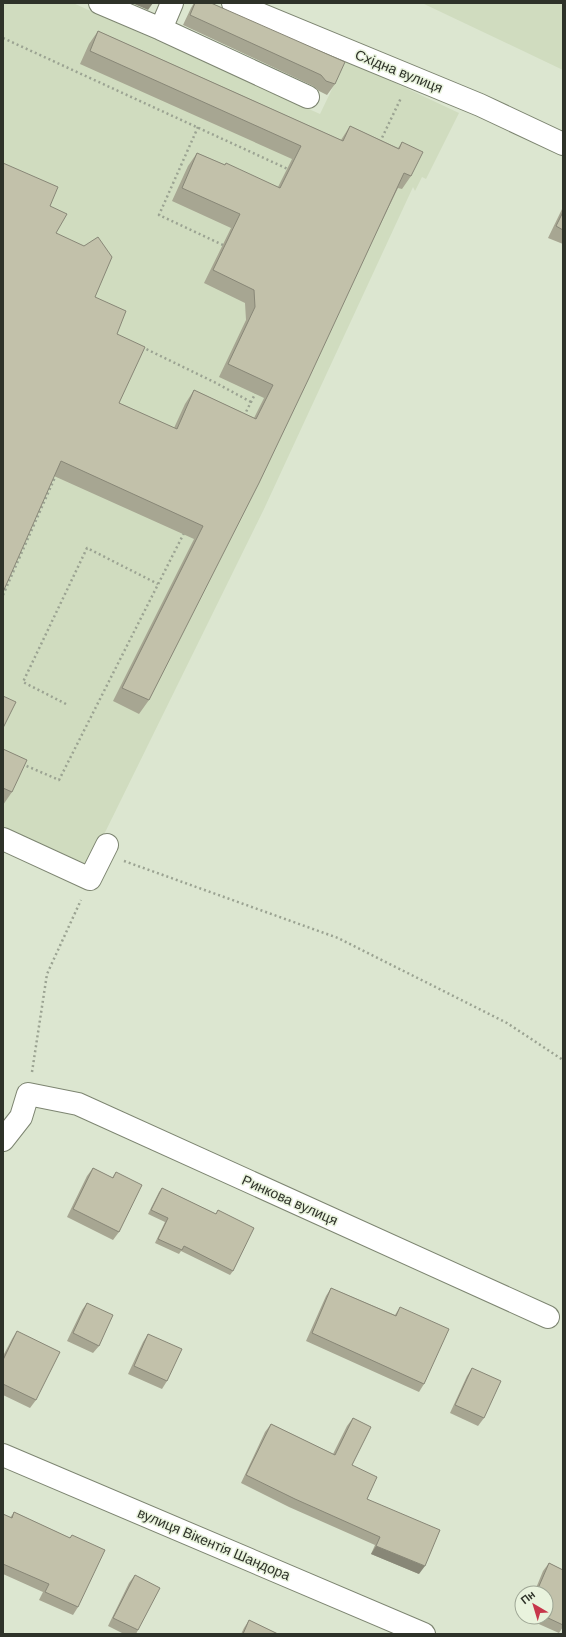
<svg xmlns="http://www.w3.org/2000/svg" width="566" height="1637" font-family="'DM Sans',sans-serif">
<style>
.built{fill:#d0dcbf}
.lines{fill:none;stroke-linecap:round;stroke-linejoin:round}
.minor-casing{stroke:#7d8571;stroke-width:24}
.path{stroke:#9ba392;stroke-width:2.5;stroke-dasharray:2 3;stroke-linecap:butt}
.minor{stroke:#fff;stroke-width:22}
.wall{fill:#a7a692}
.shaded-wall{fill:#888777}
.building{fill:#c2c1aa;stroke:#888777}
.labels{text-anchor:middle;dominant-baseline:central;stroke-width:3;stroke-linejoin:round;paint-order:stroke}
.street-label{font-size:14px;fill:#2e3229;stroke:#e9f3dd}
</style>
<rect width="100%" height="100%" fill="#dce6d0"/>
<path class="built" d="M 3,3 L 73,3 L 320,114 L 346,60 L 459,113 L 426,179 L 422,177 L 415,191 L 413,187 L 264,509 L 89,865 L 3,827 Z
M 422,3 L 563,3 L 563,70 Z"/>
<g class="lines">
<g class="minor-casing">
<path id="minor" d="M 100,3 L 161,29 L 172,3
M 233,3 L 480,105 L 563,144
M 161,29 L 308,97
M 3,839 L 90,879 L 107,845
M 3,1140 L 21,1117 L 28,1094 L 78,1104 L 548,1317
M 3,1455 L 424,1634"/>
</g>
<path class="path" d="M 3,38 L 290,170
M 198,127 L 159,215 L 225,246
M 380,142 L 401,98
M 142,347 L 216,383 L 251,402
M 244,416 L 256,392
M 3,595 L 56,475
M 66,704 L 23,682 L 87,548 L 158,584
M 22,764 L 59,780 L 184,533
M 124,861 L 338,938 L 507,1023 L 563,1060
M 32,1072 L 47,974 L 81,900"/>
<use href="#minor" class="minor"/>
</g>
<path class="wall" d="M 194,3 L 211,3 L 335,84 L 327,95 L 319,91 L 313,86 L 183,25 L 191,8 Z
M 98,31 L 341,140 L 350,126 L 398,148 L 402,142 L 411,176 L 402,189 L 398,188 L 149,700 L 139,714 L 113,701 L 194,539 L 54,476 L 50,206 L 56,233 L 117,334 L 119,403 L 174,428 L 185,404 L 194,390 L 254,418 L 264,398 L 219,377 L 246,320 L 245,303 L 204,283 L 231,228 L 172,201 L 188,166 L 197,153 L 225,165 L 278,187 L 292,159 L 80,64 L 89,44 Z
M 563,207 L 563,244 L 548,238 Z
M 3,749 L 12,792 L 3,805 Z
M 93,1168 L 112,1178 L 116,1172 L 119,1232 L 113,1240 L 67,1217 L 87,1176 Z
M 162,1188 L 216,1214 L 218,1210 L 233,1271 L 230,1275 L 181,1251 L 179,1254 L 155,1243 L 165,1222 L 148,1214 L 159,1192 Z
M 331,1288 L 395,1315 L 400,1307 L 424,1384 L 419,1392 L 306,1341 L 326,1296 Z
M 87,1303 L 99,1346 L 93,1353 L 67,1341 L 82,1310 Z
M 17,1331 L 36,1400 L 30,1408 L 3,1395 L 3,1356 L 12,1339 Z
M 148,1334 L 167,1381 L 162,1389 L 128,1374 L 143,1342 Z
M 472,1368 L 484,1418 L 478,1426 L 450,1413 L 467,1376 Z
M 353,1418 L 352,1465 L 367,1499 L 419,1574 L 371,1554 L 375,1545 L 289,1507 L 241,1483 L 265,1432 L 271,1424 L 333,1454 L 347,1426 Z
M 14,1512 L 70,1538 L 72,1535 L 78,1607 L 73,1615 L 39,1600 L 43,1592 L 3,1574 L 3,1514 L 10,1518 Z
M 549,1563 L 563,1570 L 563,1627 L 559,1633 L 523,1617 L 546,1617 L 546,1593 L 534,1593 L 543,1571 Z
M 135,1575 L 138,1630 L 136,1634 L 124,1634 L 108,1626 L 129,1583 Z
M 249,1620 L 278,1634 L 241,1634 L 244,1628 Z"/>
<path class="shaded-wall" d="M 132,3 L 153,3 L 148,10 Z
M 376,1546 L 425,1566 L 419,1574 L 371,1554 Z"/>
<path class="building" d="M 195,3 L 211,3 L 345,62 L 335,84 L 326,81 L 321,75 L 190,15 Z
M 98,31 L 343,141 L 350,126 L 399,149 L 402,142 L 423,152 L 411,176 L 404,173 L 309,378 L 259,483 L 149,700 L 122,688 L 203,526 L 61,461 L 3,592 L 3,163 L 58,187 L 50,206 L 67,214 L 56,233 L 84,246 L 98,237 L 112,257 L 95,297 L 126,311 L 117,334 L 145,347 L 119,403 L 177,429 L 194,390 L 256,419 L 273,385 L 228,364 L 255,307 L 254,290 L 213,270 L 240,214 L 182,188 L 197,153 L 225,165 L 226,163 L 280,188 L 301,146 L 90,51 Z
M 563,212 L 563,230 L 556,226 Z
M 3,696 L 16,702 L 3,728 Z
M 3,749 L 27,760 L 12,792 L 3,788 Z
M 93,1168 L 113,1178 L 116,1172 L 142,1185 L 119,1232 L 73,1209 Z
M 162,1188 L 216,1214 L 218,1210 L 254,1228 L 233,1271 L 184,1246 L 182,1250 L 158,1239 L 168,1218 L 151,1210 Z
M 331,1288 L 396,1316 L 400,1307 L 449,1329 L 424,1384 L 312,1333 Z
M 87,1303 L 113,1315 L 99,1346 L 73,1333 Z
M 17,1331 L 60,1352 L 36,1400 L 3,1384 L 3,1360 Z
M 148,1334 L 182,1349 L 167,1381 L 134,1366 Z
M 472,1368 L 501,1381 L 484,1418 L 455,1405 Z
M 353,1418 L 371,1427 L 352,1465 L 377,1477 L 367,1499 L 440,1530 L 425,1566 L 376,1546 L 380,1537 L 295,1499 L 246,1475 L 271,1424 L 335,1455 Z
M 14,1512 L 70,1538 L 72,1535 L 105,1550 L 78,1607 L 45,1592 L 49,1584 L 3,1564 L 3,1514 L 12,1518 Z
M 549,1563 L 563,1570 L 563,1625 L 546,1617 L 546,1593 L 536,1593 Z
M 135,1575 L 160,1588 L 138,1630 L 113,1618 Z
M 249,1620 L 278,1634 L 243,1634 Z"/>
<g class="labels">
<g class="street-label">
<text transform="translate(399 71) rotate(22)">Східна вулиця</text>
<text transform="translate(290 1200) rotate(24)">Ринкова вулиця</text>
<text transform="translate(214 1544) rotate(23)">вулиця Вікентія Шандора</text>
</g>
</g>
<rect width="566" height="1637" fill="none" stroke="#2e3229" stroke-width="8"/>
<g transform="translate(534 1605) rotate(322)"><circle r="19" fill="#e9f3dd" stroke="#9ea695"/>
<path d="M0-3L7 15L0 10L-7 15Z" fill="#c7374b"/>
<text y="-6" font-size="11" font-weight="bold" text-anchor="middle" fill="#2e3229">Пн</text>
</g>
</svg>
